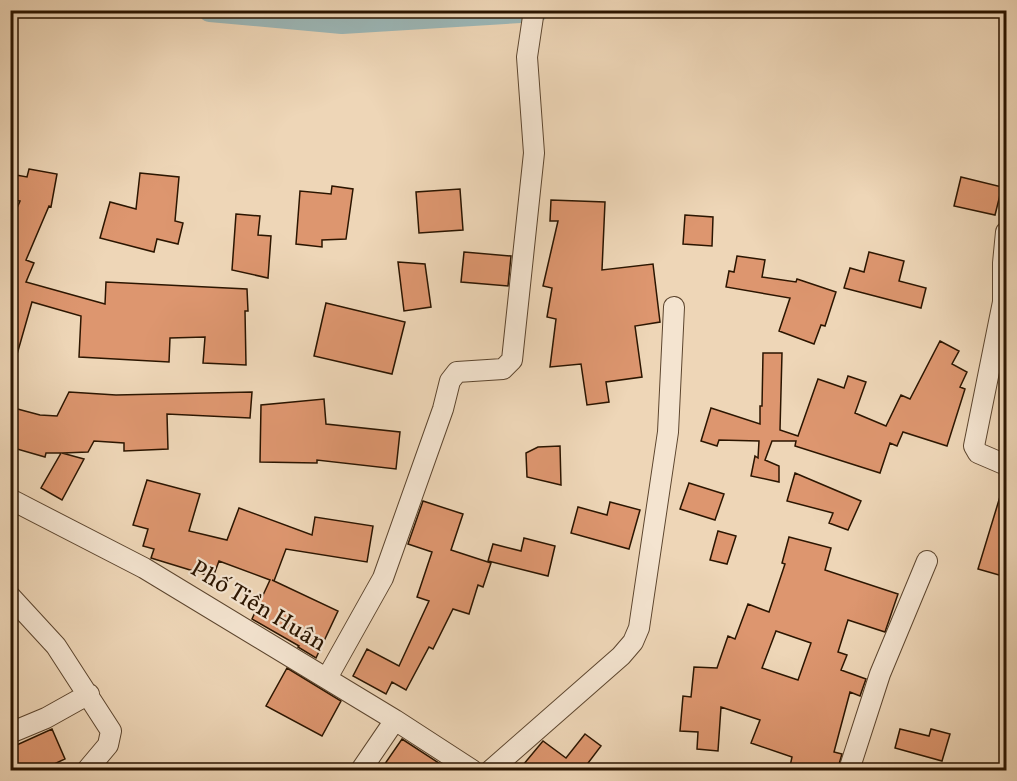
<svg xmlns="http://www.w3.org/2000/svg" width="1017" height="781" font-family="Vollkorn,serif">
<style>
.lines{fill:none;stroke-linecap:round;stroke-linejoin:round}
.canal{stroke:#9cb7b7;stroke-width:24}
.building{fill:#dd966f;stroke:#2b1500;stroke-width:1.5;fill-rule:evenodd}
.street-casing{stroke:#5c452e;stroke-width:22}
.street{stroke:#f4e4d0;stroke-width:20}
.labels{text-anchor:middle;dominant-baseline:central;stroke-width:4.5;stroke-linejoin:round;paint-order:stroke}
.street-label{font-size:24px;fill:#2b1500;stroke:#f4e4d0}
</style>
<rect width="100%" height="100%" fill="#eed6b7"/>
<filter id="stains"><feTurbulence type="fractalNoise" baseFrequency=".00333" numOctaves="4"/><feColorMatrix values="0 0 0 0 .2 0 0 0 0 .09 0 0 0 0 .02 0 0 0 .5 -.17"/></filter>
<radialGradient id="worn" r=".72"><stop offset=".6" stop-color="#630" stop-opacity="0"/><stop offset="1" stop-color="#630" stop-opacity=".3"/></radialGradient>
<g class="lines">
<path class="canal" d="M 210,10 L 342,22 L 537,10"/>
</g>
<path class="building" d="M 29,169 L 57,174 L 51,207 L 49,206 L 26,260 L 34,263 L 26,282 L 105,304 L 106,282 L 247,289 L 248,311 L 245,311 L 246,365 L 203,363 L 205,337 L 170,338 L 169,362 L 79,357 L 81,316 L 32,302 L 16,358 L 10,357 L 10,224 L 20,201 L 10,199 L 10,174 L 27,177 Z
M 140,173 L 179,177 L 175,221 L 183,223 L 178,244 L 157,239 L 154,252 L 100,238 L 110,202 L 136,209 Z
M 961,177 L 1002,187 L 995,215 L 954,206 Z
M 332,186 L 353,189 L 346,239 L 322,240 L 322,247 L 296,244 L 300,191 L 331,194 Z
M 460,189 L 463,230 L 419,233 L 416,192 Z
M 551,200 L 605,202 L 602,270 L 653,264 L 660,322 L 635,326 L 642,377 L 606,382 L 609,402 L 587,405 L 581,364 L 550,367 L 556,319 L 547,317 L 552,288 L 543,286 L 558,221 L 550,221 Z
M 236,214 L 260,216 L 258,235 L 271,236 L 268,278 L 232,270 Z
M 685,215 L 713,217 L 712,246 L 683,244 Z
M 464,252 L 511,256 L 508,286 L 461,282 Z
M 869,252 L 904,261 L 899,281 L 926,288 L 921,308 L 844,288 L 850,268 L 864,272 Z
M 737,256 L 765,260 L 762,277 L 796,282 L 797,279 L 836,292 L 825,326 L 821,325 L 814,344 L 779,331 L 790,298 L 726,287 L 729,271 L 734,272 Z
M 398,262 L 425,264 L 431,307 L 404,311 Z
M 326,303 L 405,322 L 392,374 L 314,356 Z
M 940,341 L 959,351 L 952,364 L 967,372 L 960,387 L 965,389 L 947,446 L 903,432 L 897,446 L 890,443 L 880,473 L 795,446 L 796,441 L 772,441 L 765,460 L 779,466 L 779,482 L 751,476 L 755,456 L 758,458 L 759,441 L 719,440 L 717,446 L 701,441 L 711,408 L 760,424 L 760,406 L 762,406 L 763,353 L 782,353 L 780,430 L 798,436 L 818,379 L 844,388 L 848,376 L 866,382 L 855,413 L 886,426 L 901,395 L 910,399 Z
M 69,392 L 116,395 L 252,392 L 250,418 L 167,414 L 168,449 L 124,451 L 124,443 L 94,441 L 88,452 L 62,453 L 84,459 L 62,500 L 41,488 L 61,453 L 46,453 L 45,457 L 10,447 L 10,407 L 40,415 L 57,416 Z
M 324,399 L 326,424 L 400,432 L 396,469 L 317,460 L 317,463 L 260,462 L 261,405 Z
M 560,446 L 561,485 L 527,477 L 526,453 L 538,447 Z
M 795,473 L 861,501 L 848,530 L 829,523 L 833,513 L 787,501 Z
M 147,480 L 200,494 L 189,531 L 227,540 L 239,508 L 312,535 L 315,517 L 373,526 L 367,562 L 286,549 L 274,581 L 272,580 L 338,611 L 316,658 L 298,647 L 299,646 L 252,619 L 270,580 L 219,561 L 213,577 L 151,558 L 154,549 L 143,546 L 148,529 L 133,525 Z
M 689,483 L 724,494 L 715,520 L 680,509 Z
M 1002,490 L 1006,490 L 1006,577 L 978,569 Z
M 423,501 L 463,514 L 451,550 L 491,563 L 483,587 L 478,585 L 469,614 L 453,609 L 433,649 L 429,647 L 406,690 L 392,682 L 386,694 L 353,676 L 367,649 L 399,666 L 429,601 L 417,597 L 432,552 L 408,544 Z
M 610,502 L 640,510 L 629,549 L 571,533 L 578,507 L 607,515 Z
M 718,531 L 736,536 L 727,564 L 710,560 Z
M 789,537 L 831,548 L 825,570 L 898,594 L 885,632 L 848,620 L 838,652 L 847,655 L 841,670 L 866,679 L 860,696 L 850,692 L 834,752 L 842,754 L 837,771 L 789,771 L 792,757 L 751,743 L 760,720 L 721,707 L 718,751 L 697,749 L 698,732 L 680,731 L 683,696 L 691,697 L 694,667 L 717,668 L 728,636 L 735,639 L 748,604 L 769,612 L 785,564 L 782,563 ZM 776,631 L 811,643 L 798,680 L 762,668 Z
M 524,538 L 555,546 L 548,576 L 488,561 L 493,544 L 521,551 Z
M 287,668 L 341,701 L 322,736 L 266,706 Z
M 52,729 L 65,759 L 39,771 L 17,771 L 10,756 L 10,748 Z
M 900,729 L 929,736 L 931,729 L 950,734 L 942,761 L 895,748 Z
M 585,734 L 601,746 L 582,771 L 518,771 L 543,741 L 566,758 Z
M 402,739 L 451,771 L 380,771 Z"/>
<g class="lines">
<g class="street-casing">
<path id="street" d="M 1006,232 L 1003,263 L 1003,302 L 974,446 L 978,453 L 1006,465
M 10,499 L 144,568 L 395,720 L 472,770
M 10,596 L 56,646 L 111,731 L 108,745 L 87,770
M 327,678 L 383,578 L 443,409 L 450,381 L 457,372 L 503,369 L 512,360 L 534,153 L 527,57 L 534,10
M 10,733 L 46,718 L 89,694
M 361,770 L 395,720
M 491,770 L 621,656 L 633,642 L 639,628 L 668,432 L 674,307
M 849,770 L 880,674 L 927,561"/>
</g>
<use href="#street" class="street"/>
</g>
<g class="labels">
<g class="street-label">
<text transform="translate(258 607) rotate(31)">Phố Tiền Huân</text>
</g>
</g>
<rect width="1017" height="781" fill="none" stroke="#eed6b7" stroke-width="36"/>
<rect x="12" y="12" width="993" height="757" fill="none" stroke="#2b1500" stroke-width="3"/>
<rect x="18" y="18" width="981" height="745" fill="none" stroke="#2b1500" stroke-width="1.5"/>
<rect width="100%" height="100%" filter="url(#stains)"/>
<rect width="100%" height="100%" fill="url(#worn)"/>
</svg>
